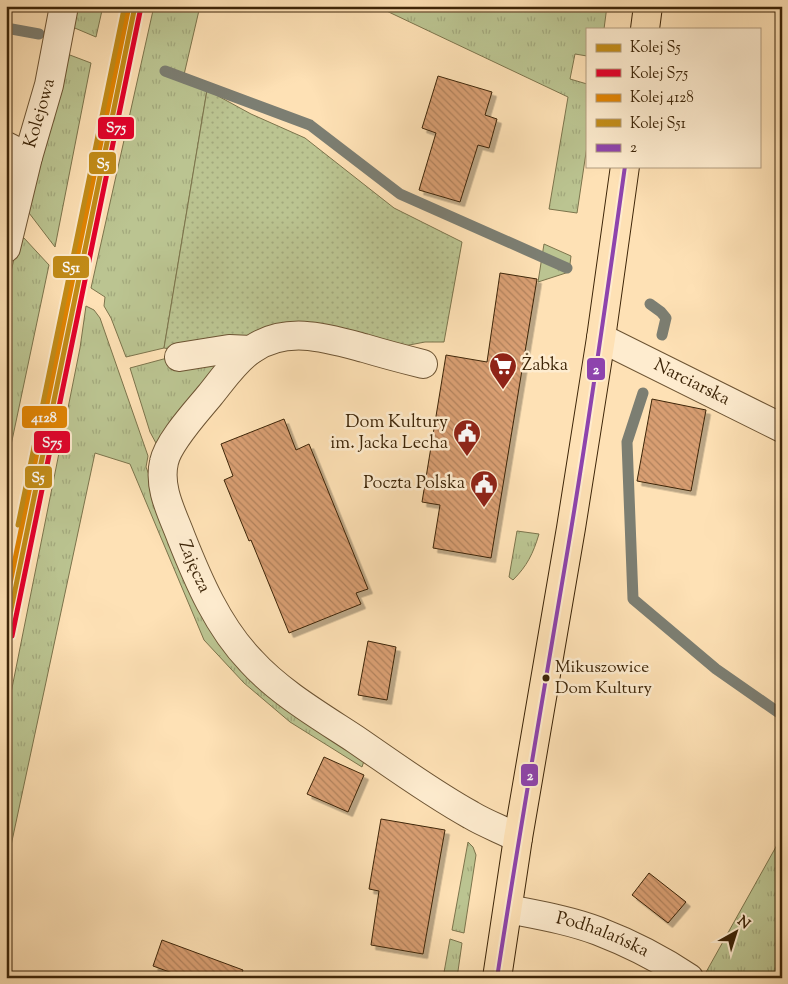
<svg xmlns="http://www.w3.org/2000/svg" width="788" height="984" font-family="'Sorts Mill Goudy',serif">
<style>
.grass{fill:url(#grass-tufts);stroke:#7c744c}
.park{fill:url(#park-dots);stroke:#7c744c}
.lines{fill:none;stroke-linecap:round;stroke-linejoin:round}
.stream{stroke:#7c7e72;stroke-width:11}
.building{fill:url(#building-back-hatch);stroke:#3d2508;filter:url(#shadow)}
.minor-casing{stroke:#6d5433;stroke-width:30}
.major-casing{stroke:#3d2508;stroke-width:30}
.minor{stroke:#feeccf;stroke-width:28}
.major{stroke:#fee1b5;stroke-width:28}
.bus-1-casing{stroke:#feeccf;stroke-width:8}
.bus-1{stroke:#8e44ad;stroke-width:4}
.rail-1-casing{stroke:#feeccf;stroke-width:9}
.rail-2-casing{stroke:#feeccf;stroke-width:9}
.rail-3-casing{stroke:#feeccf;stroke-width:9}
.rail-4-casing{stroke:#feeccf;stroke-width:9}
.rail-1{stroke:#c28c18;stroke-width:5}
.rail-2{stroke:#e4002b;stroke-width:5}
.rail-3{stroke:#e28401;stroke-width:5}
.rail-4{stroke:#c28c18;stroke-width:5}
.bus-dot{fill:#3d2508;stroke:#feeccf;stroke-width:2}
.labels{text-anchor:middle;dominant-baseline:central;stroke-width:5;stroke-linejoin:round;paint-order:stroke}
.bus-label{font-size:17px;fill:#3d2508;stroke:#feeccf;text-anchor:start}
.street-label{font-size:18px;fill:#3d2508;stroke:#feeccf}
.poi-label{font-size:18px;fill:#3d2508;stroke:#feeccf;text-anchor:end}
.line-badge{stroke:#feeccf;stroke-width:2}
.badge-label{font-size:14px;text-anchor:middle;font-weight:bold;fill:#fff}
</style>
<defs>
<pattern id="grass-tufts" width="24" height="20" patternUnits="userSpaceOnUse" patternTransform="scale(1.25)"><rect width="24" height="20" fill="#bbc491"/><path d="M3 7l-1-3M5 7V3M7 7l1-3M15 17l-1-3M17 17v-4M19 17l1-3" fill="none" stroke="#a2a87c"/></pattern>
<pattern id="park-dots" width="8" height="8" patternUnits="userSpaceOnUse" patternTransform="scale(1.25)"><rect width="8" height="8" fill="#bbc491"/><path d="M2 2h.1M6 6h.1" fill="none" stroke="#a2a87c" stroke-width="1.8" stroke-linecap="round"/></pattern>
<pattern id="building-back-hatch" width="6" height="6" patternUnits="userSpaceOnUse" patternTransform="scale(1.25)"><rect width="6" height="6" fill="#d89e72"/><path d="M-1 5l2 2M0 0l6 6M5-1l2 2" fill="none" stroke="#b0815c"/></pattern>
<filter id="shadow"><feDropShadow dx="4.5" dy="4.5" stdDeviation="0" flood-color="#0004"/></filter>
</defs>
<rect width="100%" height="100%" fill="#fee1b5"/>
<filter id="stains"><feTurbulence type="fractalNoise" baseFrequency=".004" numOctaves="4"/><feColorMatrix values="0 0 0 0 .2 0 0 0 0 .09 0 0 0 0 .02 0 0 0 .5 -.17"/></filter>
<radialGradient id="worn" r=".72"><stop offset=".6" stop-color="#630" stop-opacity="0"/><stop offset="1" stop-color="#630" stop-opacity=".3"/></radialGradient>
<path class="grass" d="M 74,6 L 103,6 L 96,37 L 70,26 Z
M 154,6 L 200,6 L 183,79 L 207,90 L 164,348 L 126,357 L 111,318 L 104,306 L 105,297 L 91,288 Z
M 376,6 L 607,6 L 604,29 L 587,29 L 587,56 L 575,54 L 570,79 L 587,84 L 587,146 L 577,213 L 549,209 L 568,97 Z
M 62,52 L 91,63 L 55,247 L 26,209 Z
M 24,238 L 49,265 L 6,469 L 6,294 L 18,241 Z
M 544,244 L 571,256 L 569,272 L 538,282 Z
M 86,306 L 94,310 L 100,318 L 148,456 L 146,467 L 186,572 L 218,636 L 365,758 L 362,767 L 290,722 L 244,683 L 204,640 L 130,464 L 95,453 L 6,869 L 6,718 L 80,348 Z
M 171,357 L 226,359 L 157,445 L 150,432 L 130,368 Z
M 517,531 L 539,534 C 533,554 527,566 513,580 L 509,577 Z
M 782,836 L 782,978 L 711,978 L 705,974 Z
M 468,842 L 473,847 L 476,855 L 464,933 L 452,930 Z
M 450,939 L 462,943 L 457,978 L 443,978 Z"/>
<path class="park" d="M 207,90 L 251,114 L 305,138 L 394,208 L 462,242 L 444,342 L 425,342 L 404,346 L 260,331 L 240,339 L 170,349 L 164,348 Z"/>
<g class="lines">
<path class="stream" d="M 6,28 L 39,34
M 165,71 L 310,125 L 400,194 L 567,268
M 650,304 L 661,312 L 666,318 L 662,335
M 643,393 L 627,442 L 633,599 L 716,669 L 782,715"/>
</g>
<path class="building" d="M 438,76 L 492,92 L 485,115 L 497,119 L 489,148 L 478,145 L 460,202 L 419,190 L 436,133 L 422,128 Z
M 500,273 L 537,279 L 491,558 L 433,548 L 440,505 L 422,502 L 446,355 L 487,362 Z
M 652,399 L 706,410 L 691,491 L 637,481 Z
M 284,419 L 296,450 L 309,444 L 368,589 L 356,593 L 361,604 L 289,633 L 251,540 L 249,541 L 224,480 L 233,476 L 221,444 Z
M 368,641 L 396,647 L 387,700 L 358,695 Z
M 324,757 L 364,775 L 348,812 L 307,794 Z
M 381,819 L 445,830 L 423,954 L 371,945 L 379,891 L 369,889 Z
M 649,873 L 686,902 L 668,923 L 632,895 Z
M 162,940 L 243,970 L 240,978 L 186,978 L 153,966 Z"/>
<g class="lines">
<g class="minor-casing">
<g id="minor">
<path d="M 6,146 L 28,157"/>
<path id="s1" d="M 6,248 L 28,157 L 49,85 L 64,6"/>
<path id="s2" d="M 601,338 L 782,428"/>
<path d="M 179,357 L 229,349 L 251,350"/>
<path id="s3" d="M 423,364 C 403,359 384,354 364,348 C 327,338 286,325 251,350 C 235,361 223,379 210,395 C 197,411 168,442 164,462 C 158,488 172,513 181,537 C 198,580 218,627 251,661 C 279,692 320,716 355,739 C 393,765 431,793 471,815 C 486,824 503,830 518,838"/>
<path id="s4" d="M 508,909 C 538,915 569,920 598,931 C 629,943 661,959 689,978"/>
</g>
</g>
<g class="major-casing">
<path id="major" d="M 645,29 L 648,6
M 497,978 L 518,838 L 571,528 L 601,338 L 625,166"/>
</g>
<use href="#minor" class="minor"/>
<use href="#major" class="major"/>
<g class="bus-1-casing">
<path id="bus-1" d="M 497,978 C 520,828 546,679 571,530 C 591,409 608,288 625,166"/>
</g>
<use href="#bus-1" class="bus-1"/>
<g class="rail-1-casing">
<path id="rail-1" d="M 6,634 L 135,6"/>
</g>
<g class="rail-2-casing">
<path id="rail-2" d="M 12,636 L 141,7"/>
</g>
<g class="rail-3-casing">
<path id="rail-3" d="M 6,603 L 129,6"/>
</g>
<g class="rail-4-casing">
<path id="rail-4" d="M 18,525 L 124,9"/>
</g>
<use href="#rail-1" class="rail-1"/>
<use href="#rail-2" class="rail-2"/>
<use href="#rail-3" class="rail-3"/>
<use href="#rail-4" class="rail-4"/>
</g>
<defs>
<g id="supermarket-pin" transform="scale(1.4375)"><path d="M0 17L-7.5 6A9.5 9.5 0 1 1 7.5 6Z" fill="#8f2418" stroke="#feeccf"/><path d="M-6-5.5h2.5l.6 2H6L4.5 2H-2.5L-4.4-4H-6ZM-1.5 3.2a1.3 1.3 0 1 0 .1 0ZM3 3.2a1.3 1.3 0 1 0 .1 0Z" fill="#fff"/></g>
<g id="civic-pin" transform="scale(1.4375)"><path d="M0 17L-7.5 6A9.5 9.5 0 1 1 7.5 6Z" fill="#8f2418" stroke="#feeccf"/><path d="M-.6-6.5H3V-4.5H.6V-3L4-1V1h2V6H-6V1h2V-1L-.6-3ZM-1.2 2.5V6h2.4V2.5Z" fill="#fff"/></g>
</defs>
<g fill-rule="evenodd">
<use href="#supermarket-pin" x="503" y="366"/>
<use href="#civic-pin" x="467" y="433"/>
<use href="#civic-pin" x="484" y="484"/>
</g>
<circle class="bus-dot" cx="546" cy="678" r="4.5"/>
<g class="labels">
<g class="bus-label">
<text x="555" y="668">Mikuszowice<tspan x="555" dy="21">Dom Kultury</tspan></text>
</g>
<g class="street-label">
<text stroke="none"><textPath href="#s1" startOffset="139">Kolejowa</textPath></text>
<text stroke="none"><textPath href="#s2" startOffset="101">Narciarska</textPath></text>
<text stroke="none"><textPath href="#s3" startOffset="432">Zajęcza</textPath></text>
<text stroke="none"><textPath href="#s4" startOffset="98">Podhalańska</textPath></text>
</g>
<g class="poi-label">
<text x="522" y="366" text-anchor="start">Żabka</text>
<text x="448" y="423">Dom Kultury<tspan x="448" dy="21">im. Jacka Lecha</tspan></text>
<text x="465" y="484">Poczta Polska</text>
</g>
</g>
<g class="line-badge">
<rect x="97" y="116" width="38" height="24" rx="5" fill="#e4002b"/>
<rect x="88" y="151" width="29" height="24" rx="5" fill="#c28c18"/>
<rect x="52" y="255" width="38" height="24" rx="5" fill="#c28c18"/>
<rect x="586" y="357" width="20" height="24" rx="5" fill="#8e44ad"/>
<rect x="21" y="405" width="47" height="24" rx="5" fill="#e28401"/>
<rect x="33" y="430" width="38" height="24" rx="5" fill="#e4002b"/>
<rect x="24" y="465" width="29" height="24" rx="5" fill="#c28c18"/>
<rect x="520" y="763" width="19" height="24" rx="5" fill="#8e44ad"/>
</g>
<g class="badge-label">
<text x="116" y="132">S75</text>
<text x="103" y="168">S5</text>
<text x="71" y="272">S51</text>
<text x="596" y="374">2</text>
<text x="44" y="422">4128</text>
<text x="52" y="447">S75</text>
<text x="38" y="482">S5</text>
<text x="530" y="780">2</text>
</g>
<rect width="788" height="984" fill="none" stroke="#fee1b5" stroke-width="25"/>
<rect x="8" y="8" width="773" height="969" fill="none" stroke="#3d2508" stroke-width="2.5"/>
<rect x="12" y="12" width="763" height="959" fill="none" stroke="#3d2508"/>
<rect x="586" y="28" width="175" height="140" fill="#feeccf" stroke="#b19c7f"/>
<rect x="596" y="44" width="25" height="8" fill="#c28c18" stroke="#b19c7f"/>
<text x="630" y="52" font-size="15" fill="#3d2508">Kolej S5</text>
<rect x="596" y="69" width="25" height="8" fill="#e4002b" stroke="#b19c7f"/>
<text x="630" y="78" font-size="15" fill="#3d2508">Kolej S75</text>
<rect x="596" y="94" width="25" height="8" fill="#e28401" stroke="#b19c7f"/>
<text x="630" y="102" font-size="15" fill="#3d2508">Kolej 4128</text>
<rect x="596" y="119" width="25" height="8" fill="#c28c18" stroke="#b19c7f"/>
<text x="630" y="128" font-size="15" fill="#3d2508">Kolej S51</text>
<rect x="596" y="144" width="25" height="8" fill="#8e44ad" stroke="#b19c7f"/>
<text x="630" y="152" font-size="15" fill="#3d2508">2</text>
<g transform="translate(736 932) rotate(39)" stroke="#feeccf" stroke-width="4" paint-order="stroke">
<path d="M0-4L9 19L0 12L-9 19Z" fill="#3d2508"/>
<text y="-8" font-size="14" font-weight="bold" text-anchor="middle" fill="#3d2508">N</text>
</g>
<rect width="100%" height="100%" filter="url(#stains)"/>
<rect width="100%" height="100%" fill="url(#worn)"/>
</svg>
